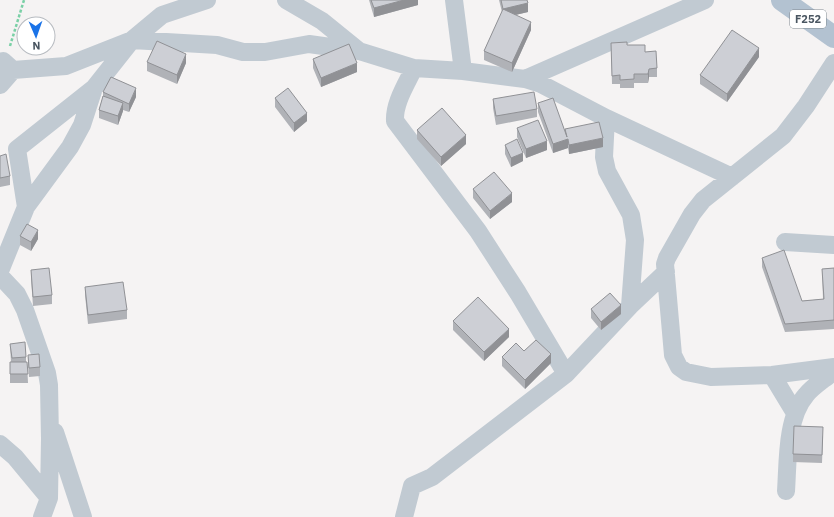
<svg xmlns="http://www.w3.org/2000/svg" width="834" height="517" font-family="'IBM Plex Sans',sans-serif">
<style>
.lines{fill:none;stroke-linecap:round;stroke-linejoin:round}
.path{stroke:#7ad0a6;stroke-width:2.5;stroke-dasharray:3 2;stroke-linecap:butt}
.street{stroke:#c1cad2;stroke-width:18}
.primary{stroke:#b3c2d1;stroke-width:22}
.wall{fill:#b0b2b7}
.shaded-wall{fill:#909195}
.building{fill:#cdcfd5;stroke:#909195}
.labels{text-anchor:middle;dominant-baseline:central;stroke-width:3.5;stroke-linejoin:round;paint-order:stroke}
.shield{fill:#fff;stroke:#808990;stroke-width:1}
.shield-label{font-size:11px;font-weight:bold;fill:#4a5661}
</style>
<rect width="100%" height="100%" fill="#f5f3f3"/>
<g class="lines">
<path class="path" d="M 10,46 L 24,0"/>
<path class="street" d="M 286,0 L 322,21 L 359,51 L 414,68 L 463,71 L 525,79 L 541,84 L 606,118 L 732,177
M 454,0 L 463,71
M 0,62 L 3,61 L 13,70 L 66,66 L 132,40 L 162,15 L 207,0
M 834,63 L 806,106 L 783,136 L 703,200 L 692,214 L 667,258 L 665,264 L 673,355 L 679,367 L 686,372 L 711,377 L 772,375 L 834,367
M 414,68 C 406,85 394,103 395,121 L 478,231 L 518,293 L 566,374
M 525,79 L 705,0
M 0,85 L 13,70
M 606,118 L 604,157 L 607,171 L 631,215 L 635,240 L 630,306
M 26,207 L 17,149 L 94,88
M 785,242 L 834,245
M 0,271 L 26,207 L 70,147 L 82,125 L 94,88 L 132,40 L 217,45 L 243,52 L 265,52 L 309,44 L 359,51
M 0,276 L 17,294 L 25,310 L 47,373 L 49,385 L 50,439 L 49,498 L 42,517
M 772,375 L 795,413
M 55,432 L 83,517
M 0,444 L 15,457 L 49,498
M 786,491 C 788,463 786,418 806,395 C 813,386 825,379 834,371
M 404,517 L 412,486 L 432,477 L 566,374 L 630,306 L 666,272"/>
<path class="primary" d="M 782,0 L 834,37"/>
</g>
<path class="wall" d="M 369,0 L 418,0 L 418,5 L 374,17 Z
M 499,0 L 527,0 L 528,12 L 515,15 L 531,30 L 512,72 L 484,60 L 484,51 L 502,12 Z
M 611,43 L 627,45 L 645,52 L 657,68 L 657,77 L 649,77 L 648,83 L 634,83 L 634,88 L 620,88 L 620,84 L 612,84 Z
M 759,57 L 727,102 L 700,84 L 700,75 Z
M 313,59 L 357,72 L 321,87 L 313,68 Z
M 147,62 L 186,63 L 177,84 L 147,71 Z
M 103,92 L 136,97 L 129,112 L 123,110 L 123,111 L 118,125 L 99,118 L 99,110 L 103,96 Z
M 275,98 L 307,121 L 294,132 L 275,107 Z
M 493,99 L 537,109 L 537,117 L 496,125 L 493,108 Z
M 538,103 L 565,134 L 565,129 L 603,147 L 569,154 L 568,148 L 553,153 L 538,112 Z
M 517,128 L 547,150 L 526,158 L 517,137 Z
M 417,130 L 466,144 L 441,166 L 417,139 Z
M 505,145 L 523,161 L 511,167 L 505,154 Z
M 0,156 L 10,176 L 10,185 L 0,187 Z
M 473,189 L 512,202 L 490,219 L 473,198 Z
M 20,236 L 38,239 L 31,251 L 20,245 Z
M 762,258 L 802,301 L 823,299 L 822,269 L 834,268 L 834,329 L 785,332 L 762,267 Z
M 31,270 L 52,295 L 52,304 L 33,306 L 31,279 Z
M 85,287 L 127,310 L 127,319 L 88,324 L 85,295 Z
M 591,309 L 621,314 L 601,330 L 591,318 Z
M 453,321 L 509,337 L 484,361 L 453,330 Z
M 10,344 L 26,357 L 26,362 L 27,362 L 28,383 L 10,383 L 10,362 L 11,362 Z
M 524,351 L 551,363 L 525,389 L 502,366 L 502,357 Z
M 28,355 L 40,367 L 40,376 L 29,377 L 28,364 Z
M 823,436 L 822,463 L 793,462 L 793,454 Z"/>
<path class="shaded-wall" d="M 404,0 L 418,0 L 418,5 L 374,17 L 374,8 Z
M 528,3 L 528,12 L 503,18 L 503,9 Z
M 531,22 L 531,30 L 512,72 L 512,63 Z
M 759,48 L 759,57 L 727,102 L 727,94 Z
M 186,54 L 186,63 L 177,84 L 177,75 Z
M 357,63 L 357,72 L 321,87 L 321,78 Z
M 649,69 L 649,77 L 648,83 L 648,74 Z
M 136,88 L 136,97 L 129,112 L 129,104 Z
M 123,103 L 123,111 L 118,125 L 118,116 Z
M 307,113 L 307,121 L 294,132 L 294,123 Z
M 466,135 L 466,144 L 441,166 L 441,157 Z
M 603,138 L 603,147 L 569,154 L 569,145 Z
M 568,139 L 568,148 L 553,153 L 553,144 Z
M 547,141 L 547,150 L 526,158 L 526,149 Z
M 523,153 L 523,161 L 511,167 L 511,158 Z
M 512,193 L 512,202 L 490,219 L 490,211 Z
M 38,230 L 38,239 L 31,251 L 31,242 Z
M 621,305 L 621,314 L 601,330 L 601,322 Z
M 509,329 L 509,337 L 484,361 L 484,352 Z
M 551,354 L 551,363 L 525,389 L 525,380 Z"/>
<path class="building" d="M 371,0 L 404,0 L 374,8 Z
M 501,0 L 527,0 L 528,3 L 503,9 Z
M 503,9 L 531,22 L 512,63 L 484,51 Z
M 732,30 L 759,48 L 727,94 L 700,75 Z
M 157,41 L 186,54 L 177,75 L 147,62 Z
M 627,42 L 627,45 L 645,45 L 645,52 L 656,51 L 657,68 L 649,69 L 648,74 L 634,74 L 634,79 L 620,80 L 620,75 L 612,76 L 611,43 Z
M 349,44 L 357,63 L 321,78 L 313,59 Z
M 111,77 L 136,88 L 129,104 L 103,92 Z
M 288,88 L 307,113 L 294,123 L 275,98 Z
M 534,92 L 537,109 L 496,116 L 493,99 Z
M 103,96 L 123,103 L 118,116 L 99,110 Z
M 553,98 L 567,137 L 565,129 L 599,122 L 603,138 L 569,145 L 568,139 L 553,144 L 538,103 Z
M 442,108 L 466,135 L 441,157 L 417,130 Z
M 538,120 L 547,141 L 526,149 L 517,128 Z
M 517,139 L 523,153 L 511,158 L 505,145 Z
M 6,154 L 10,176 L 0,178 L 0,156 Z
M 494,172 L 512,193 L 490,211 L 473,189 Z
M 27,224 L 38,230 L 31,242 L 20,236 Z
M 784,250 L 802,301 L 824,299 L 822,269 L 834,268 L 834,320 L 785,324 L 762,258 Z
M 49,268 L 52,295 L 33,297 L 31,270 Z
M 123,282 L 127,310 L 88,315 L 85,287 Z
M 610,293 L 621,305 L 601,322 L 591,309 Z
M 478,297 L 509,329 L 484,352 L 453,321 Z
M 536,340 L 551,354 L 525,380 L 502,357 L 516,343 L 524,351 Z
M 25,342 L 26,357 L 12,358 L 10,344 Z
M 39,354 L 40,367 L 29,368 L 28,355 Z
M 10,362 L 27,362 L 28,374 L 10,374 Z
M 794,426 L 823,427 L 822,455 L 793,454 Z"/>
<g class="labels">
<rect class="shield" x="790" y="10" width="36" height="18" rx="3"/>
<g class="shield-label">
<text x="808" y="19">F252</text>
</g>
</g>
<g transform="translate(36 36) rotate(178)"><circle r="19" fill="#ffffff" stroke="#b7bbc0"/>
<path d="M0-3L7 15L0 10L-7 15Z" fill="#1a73e8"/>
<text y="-6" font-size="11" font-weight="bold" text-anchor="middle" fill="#4a5661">N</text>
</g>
</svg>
